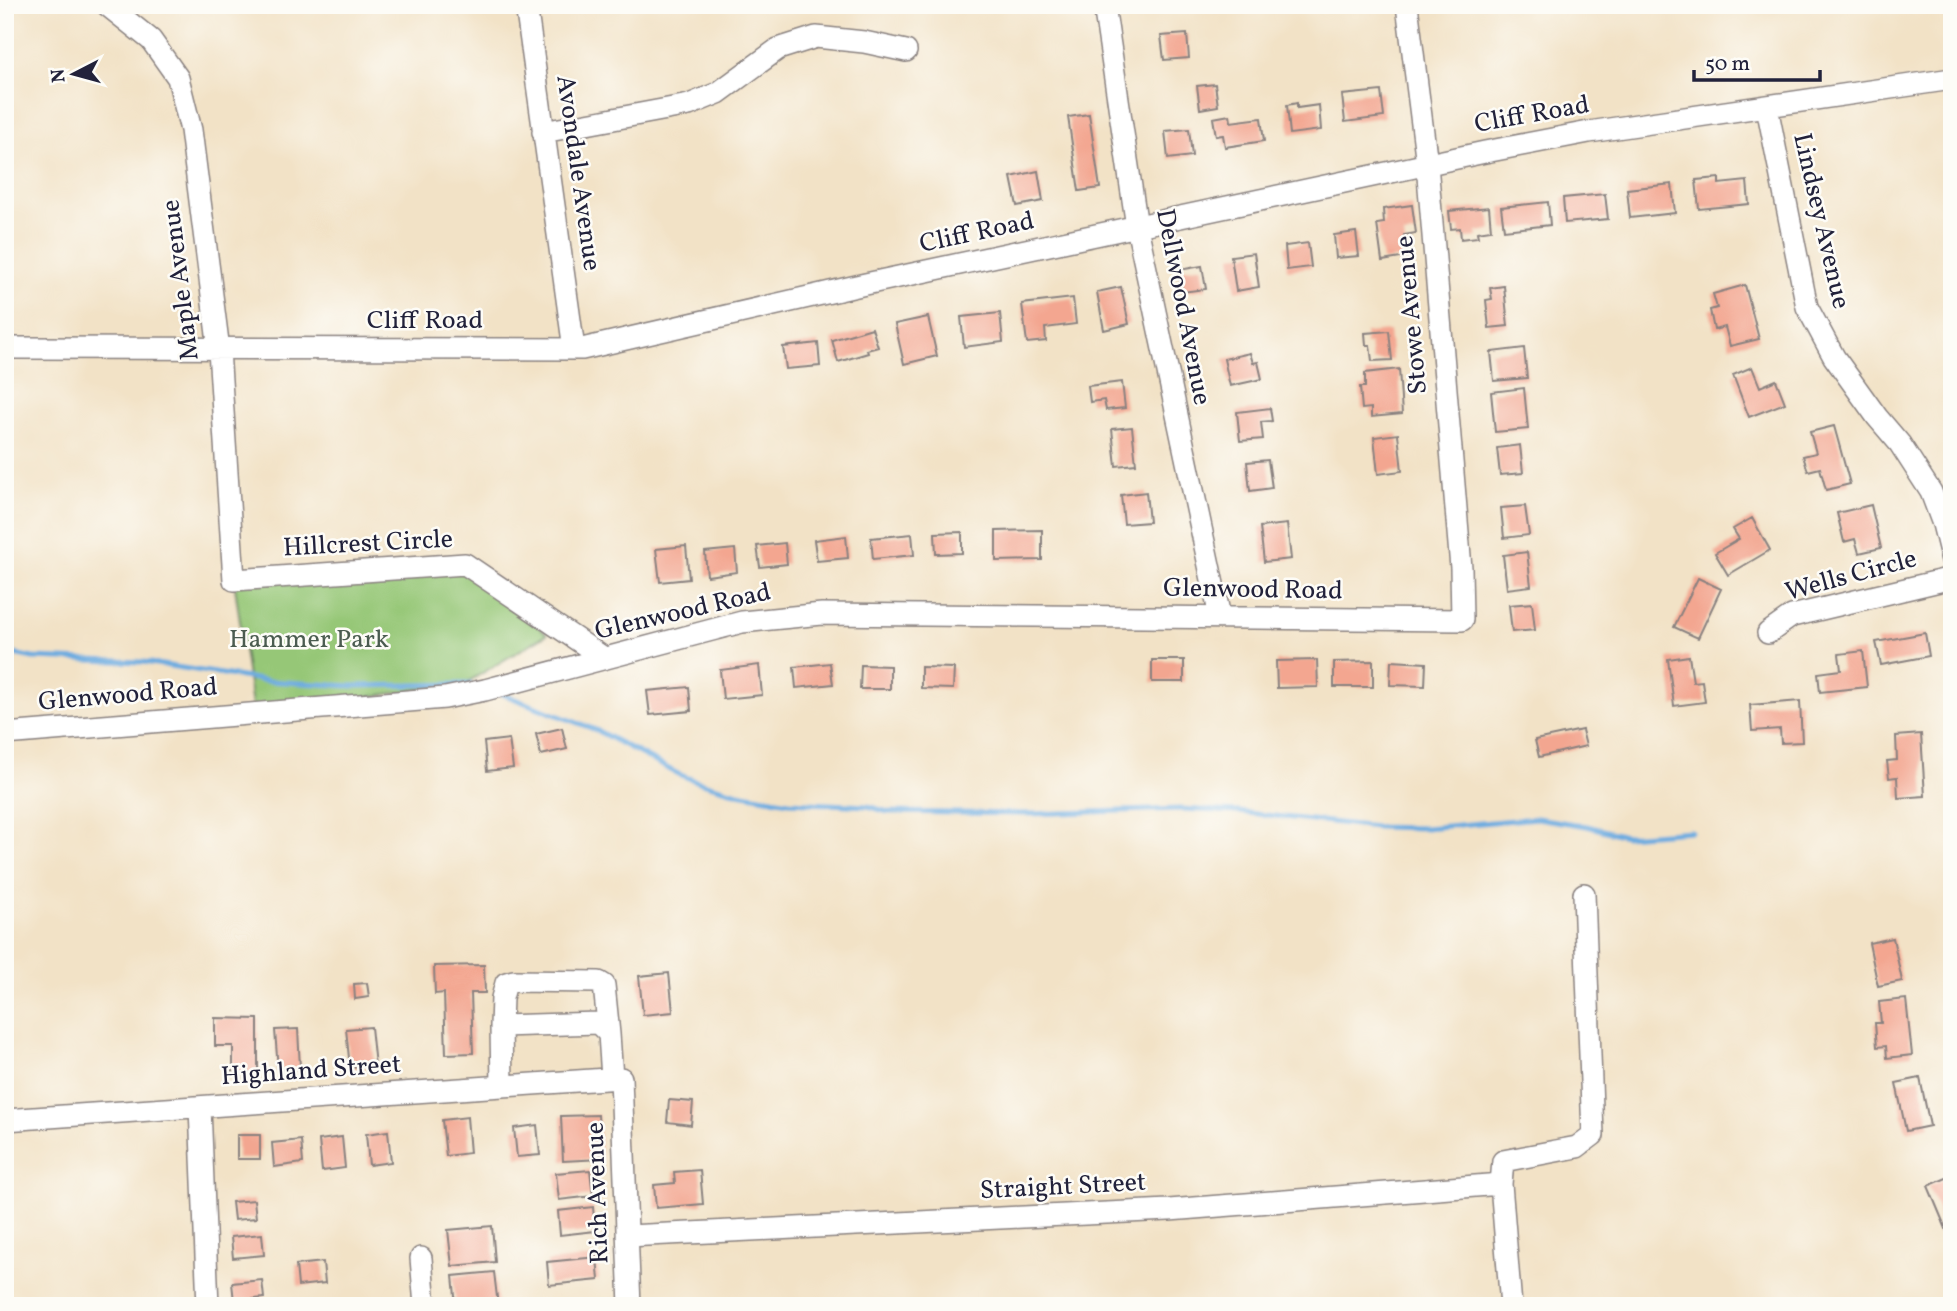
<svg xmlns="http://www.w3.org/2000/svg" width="1957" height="1311" font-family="Vollkorn,serif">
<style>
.green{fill:#96c777;stroke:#5c7459;stroke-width:2}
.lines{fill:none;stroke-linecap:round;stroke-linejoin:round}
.stream{stroke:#6dace0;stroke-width:5}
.building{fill:#f3a690}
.minor-casing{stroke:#8a8280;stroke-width:24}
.minor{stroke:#fff;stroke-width:21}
.labels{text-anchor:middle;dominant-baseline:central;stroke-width:5;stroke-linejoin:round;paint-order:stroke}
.street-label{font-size:26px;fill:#22223b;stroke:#fdfcf7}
.park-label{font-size:26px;fill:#4b5c50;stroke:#fdfcf7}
</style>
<rect width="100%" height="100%" fill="#fdfcf7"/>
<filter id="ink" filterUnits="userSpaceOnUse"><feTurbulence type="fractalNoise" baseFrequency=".0143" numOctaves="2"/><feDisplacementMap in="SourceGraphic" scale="14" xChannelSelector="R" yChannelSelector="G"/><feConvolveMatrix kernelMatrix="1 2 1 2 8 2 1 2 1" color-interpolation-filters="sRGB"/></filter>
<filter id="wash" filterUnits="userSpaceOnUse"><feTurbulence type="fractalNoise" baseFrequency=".00686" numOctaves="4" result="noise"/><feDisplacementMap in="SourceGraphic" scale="28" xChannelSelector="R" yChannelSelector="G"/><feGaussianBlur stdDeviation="1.57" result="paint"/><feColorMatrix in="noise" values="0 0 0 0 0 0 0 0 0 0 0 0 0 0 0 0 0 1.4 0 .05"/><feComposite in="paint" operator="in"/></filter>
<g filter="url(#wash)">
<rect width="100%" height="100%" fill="#f2e2c6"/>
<path class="green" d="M 465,564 L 547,634 L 466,683 L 253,713 L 234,580 Z"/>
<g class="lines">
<path class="stream" d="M 5,652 L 33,658 L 143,662 L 268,681 L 351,686 L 470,684
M 502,694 L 596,730 L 678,774 L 699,782 L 738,793 L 789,802 L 868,806 L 888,812 L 1029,814 L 1181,809 L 1238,812 L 1376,827 L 1425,828 L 1537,818 L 1587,826 L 1625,836 L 1691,831"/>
</g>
<g id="blocks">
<path class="building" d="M 1187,34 L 1189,58 L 1164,60 L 1161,36 Z
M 1215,84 L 1218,106 L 1200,109 L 1197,86 Z
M 1381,91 L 1384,117 L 1345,122 L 1342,95 Z
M 1297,103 L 1297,108 L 1319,105 L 1321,130 L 1290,134 L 1287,105 Z
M 1089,114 L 1100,188 L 1079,191 L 1068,117 Z
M 1230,115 L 1231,122 L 1261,118 L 1264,141 L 1225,147 L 1223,135 L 1216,136 L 1213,118 Z
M 1189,129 L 1192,156 L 1168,159 L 1165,131 Z
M 1038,171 L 1043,201 L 1017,206 L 1011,177 Z
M 1719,178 L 1719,184 L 1747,181 L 1749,204 L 1699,209 L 1696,180 Z
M 1672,184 L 1675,213 L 1630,218 L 1627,189 Z
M 1605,194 L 1608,219 L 1565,223 L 1563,198 Z
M 1548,202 L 1550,225 L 1504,230 L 1501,207 Z
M 1412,205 L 1416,233 L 1404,235 L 1407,257 L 1382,261 L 1377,224 L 1384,223 L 1383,209 Z
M 1489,207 L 1491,230 L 1477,232 L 1478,237 L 1461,239 L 1460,228 L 1451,229 L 1449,211 Z
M 1356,232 L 1359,256 L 1336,258 L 1334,235 Z
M 1308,243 L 1311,267 L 1287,270 L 1285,246 Z
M 1254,253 L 1259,287 L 1236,291 L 1231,256 Z
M 1202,266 L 1206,289 L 1182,292 L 1179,270 Z
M 1745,285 L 1759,339 L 1730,346 L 1725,327 L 1714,330 L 1710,310 L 1717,308 L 1713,294 Z
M 1504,286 L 1508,326 L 1489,328 L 1486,300 L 1492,299 L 1490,288 Z
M 1121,287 L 1129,324 L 1104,330 L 1097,292 Z
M 1073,298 L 1076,324 L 1045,328 L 1046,341 L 1027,343 L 1022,304 Z
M 1000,313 L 1003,342 L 964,347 L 961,317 Z
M 928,317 L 937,356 L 904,364 L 895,324 Z
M 872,328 L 878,347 L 867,350 L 868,353 L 838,362 L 832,340 Z
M 1389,331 L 1392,360 L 1372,361 L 1370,345 L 1366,345 L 1365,333 Z
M 818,343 L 820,366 L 786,369 L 783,347 Z
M 1524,348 L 1527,378 L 1494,381 L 1491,352 Z
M 1250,353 L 1253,363 L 1258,362 L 1262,379 L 1230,386 L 1224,359 Z
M 1752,367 L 1760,387 L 1776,380 L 1785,403 L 1749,417 L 1733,375 Z
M 1399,369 L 1402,414 L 1371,417 L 1371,408 L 1362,409 L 1360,387 L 1365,387 L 1365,373 Z
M 1122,382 L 1125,408 L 1106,410 L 1104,400 L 1090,402 L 1088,386 Z
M 1524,388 L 1528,429 L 1495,432 L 1491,392 Z
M 1270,408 L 1272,421 L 1261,422 L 1263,439 L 1240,441 L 1237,412 Z
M 1834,426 L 1850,484 L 1826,490 L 1820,468 L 1808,471 L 1803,456 L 1816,453 L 1810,432 Z
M 1132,427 L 1136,464 L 1116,466 L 1112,429 Z
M 1398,434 L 1402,471 L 1378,474 L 1374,437 Z
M 1520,445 L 1523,473 L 1500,475 L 1497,448 Z
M 1268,460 L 1272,488 L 1250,491 L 1247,462 Z
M 1146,492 L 1149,522 L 1124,524 L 1121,495 Z
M 1871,505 L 1881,548 L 1859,553 L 1855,539 L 1844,542 L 1837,513 Z
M 1525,506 L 1529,535 L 1504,538 L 1501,508 Z
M 1752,518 L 1770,550 L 1728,575 L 1715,553 L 1739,539 L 1733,529 Z
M 1287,524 L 1291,559 L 1264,562 L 1260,527 Z
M 1042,530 L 1042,560 L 996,561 L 996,531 Z
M 962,532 L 962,553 L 936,554 L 935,533 Z
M 912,534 L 914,555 L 873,559 L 871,538 Z
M 846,536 L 848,558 L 817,561 L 814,540 Z
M 785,543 L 787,564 L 760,567 L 757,546 Z
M 686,546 L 689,579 L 660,582 L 656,549 Z
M 735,549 L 737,572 L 707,576 L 705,552 Z
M 1527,552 L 1531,586 L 1507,589 L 1503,555 Z
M 1698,578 L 1721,589 L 1698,638 L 1674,627 Z
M 1532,603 L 1535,630 L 1512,632 L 1509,605 Z
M 1925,633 L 1929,656 L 1881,665 L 1876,642 Z
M 1863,651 L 1867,687 L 1820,692 L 1818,673 L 1841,670 L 1839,654 Z
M 1689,656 L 1693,682 L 1702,681 L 1705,702 L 1674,706 L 1668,659 Z
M 1152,660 L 1184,660 L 1184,682 L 1152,682 Z
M 1317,660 L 1318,687 L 1277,688 L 1276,661 Z
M 1373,661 L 1373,687 L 1334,687 L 1334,662 Z
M 1391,661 L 1426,663 L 1425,686 L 1390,685 Z
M 830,663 L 833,684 L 796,688 L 794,667 Z
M 759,665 L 762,695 L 723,699 L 720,670 Z
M 861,665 L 890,666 L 890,689 L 860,689 Z
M 921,667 L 954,668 L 953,689 L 921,688 Z
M 689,687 L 691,711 L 650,715 L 647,691 Z
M 1800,701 L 1802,742 L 1781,743 L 1780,729 L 1752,731 L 1750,705 Z
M 562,728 L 567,749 L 541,755 L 536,734 Z
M 1582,730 L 1586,746 L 1539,757 L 1535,740 Z
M 1921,734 L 1925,796 L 1898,798 L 1897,777 L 1889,778 L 1887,761 L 1897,760 L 1896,736 Z
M 509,739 L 513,768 L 487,771 L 484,742 Z
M 1893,938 L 1902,981 L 1878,986 L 1869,943 Z
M 484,965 L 485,993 L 471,993 L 473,1053 L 446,1054 L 444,993 L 435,994 L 434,966 Z
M 669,973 L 673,1012 L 643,1015 L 639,976 Z
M 367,983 L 369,997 L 355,999 L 354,984 Z
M 1906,999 L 1912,1055 L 1887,1058 L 1886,1046 L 1877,1047 L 1875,1023 L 1881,1023 L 1879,1002 Z
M 215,1018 L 258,1019 L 258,1073 L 233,1073 L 233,1046 L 215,1046 Z
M 371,1027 L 375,1066 L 350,1068 L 346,1029 Z
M 298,1029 L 300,1068 L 278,1070 L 275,1030 Z
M 1920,1078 L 1930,1126 L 1906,1131 L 1896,1083 Z
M 669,1100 L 693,1102 L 691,1125 L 667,1122 Z
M 598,1115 L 601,1159 L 563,1161 L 561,1116 Z
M 467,1117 L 470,1153 L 446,1156 L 442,1120 Z
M 537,1125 L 540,1155 L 517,1157 L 514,1128 Z
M 388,1131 L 391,1162 L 369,1165 L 366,1134 Z
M 237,1135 L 260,1135 L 260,1159 L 237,1159 Z
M 342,1137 L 345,1168 L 322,1171 L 319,1140 Z
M 301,1140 L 303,1163 L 274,1167 L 272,1143 Z
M 590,1170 L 593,1196 L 559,1200 L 556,1173 Z
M 700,1170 L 703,1204 L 656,1208 L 654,1185 L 675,1183 L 674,1172 Z
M 1951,1176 L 1952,1235 L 1949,1236 L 1928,1186 Z
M 254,1200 L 256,1218 L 234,1220 L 232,1202 Z
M 593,1207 L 595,1231 L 560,1235 L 558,1211 Z
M 492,1226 L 495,1262 L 452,1266 L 448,1230 Z
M 262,1234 L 264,1255 L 233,1258 L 231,1237 Z
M 597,1257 L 599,1280 L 549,1285 L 547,1262 Z
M 323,1262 L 325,1283 L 298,1286 L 296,1265 Z
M 494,1272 L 498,1306 L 456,1306 L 453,1276 Z
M 262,1280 L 264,1298 L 234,1301 L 232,1283 Z"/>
</g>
</g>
<g filter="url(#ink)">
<use href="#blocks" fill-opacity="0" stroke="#8a8280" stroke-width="2"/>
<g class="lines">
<g class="minor-casing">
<path id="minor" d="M 107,5 L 151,40 L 178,78 L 191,130 L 219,350 L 234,580 L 465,564 L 604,658
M 526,5 L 574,349
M 1104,5 L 1137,227 L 1220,617
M 1767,107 L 1807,307 L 1834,357 L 1877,417 L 1900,444 L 1931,492 L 1943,524 L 1952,560
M 543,132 L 689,105 L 718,93 L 778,49 L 816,37 L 864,42 L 906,51
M 5,348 L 582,349 L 861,285 L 1485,152 L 1589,132 L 1952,79
M 1768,633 L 1792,616 L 1952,578
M 5,734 L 445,698 L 485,690 L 742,622 L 822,614 L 1462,620 L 1461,568 L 1427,164 L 1407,5
M 501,1026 L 502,998 L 506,983 L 513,981 L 599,982 L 604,985 L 609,1034
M 502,1086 L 501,1026 L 598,1023 L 609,1034 L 612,1078
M 200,1107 L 208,1306
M 5,1120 L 621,1078 L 630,1306
M 627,1236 L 1169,1210 L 1501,1184
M 421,1258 L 425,1306
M 1511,1306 L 1501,1184 L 1503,1161 L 1577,1147 L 1593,1135 L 1584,894"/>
</g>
<use href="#minor" class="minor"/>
</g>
</g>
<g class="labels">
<g class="street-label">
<text transform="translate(1532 115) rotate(-10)">Cliff Road</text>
<text transform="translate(578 173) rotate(82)">Avondale Avenue</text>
<text transform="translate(1821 221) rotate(77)">Lindsey Avenue</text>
<text transform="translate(977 233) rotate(-12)">Cliff Road</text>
<text transform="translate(181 280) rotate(-97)">Maple Avenue</text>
<text transform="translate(1183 307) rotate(79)">Dellwood Avenue</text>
<text transform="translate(1412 315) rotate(-95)">Stowe Avenue</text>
<text x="425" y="321">Cliff Road</text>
<text transform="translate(368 544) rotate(-3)">Hillcrest Circle</text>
<text transform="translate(1851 576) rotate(-15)">Wells Circle</text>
<text transform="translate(1253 590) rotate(1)">Glenwood Road</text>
<text transform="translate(683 612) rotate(-13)">Glenwood Road</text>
<text transform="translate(128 695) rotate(-5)">Glenwood Road</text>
<text transform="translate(311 1071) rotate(-4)">Highland Street</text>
<text transform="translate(1063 1187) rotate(-3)">Straight Street</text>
<text transform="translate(598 1193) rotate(-92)">Rich Avenue</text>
</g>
<g class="park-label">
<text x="309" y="640">Hammer Park</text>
</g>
</g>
<rect width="1957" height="1311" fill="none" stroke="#fdfcf7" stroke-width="28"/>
<g transform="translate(74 74) rotate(264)" stroke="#fdfcf7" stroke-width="5" paint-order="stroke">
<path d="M0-5L12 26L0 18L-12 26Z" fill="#22223b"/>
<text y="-10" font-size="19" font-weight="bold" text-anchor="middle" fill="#22223b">N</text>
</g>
<path d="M1694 70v10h126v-10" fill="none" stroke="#22223b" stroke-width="3.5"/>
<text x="1705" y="70" font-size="21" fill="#22223b" stroke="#fdfcf7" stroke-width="5" paint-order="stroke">50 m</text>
</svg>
